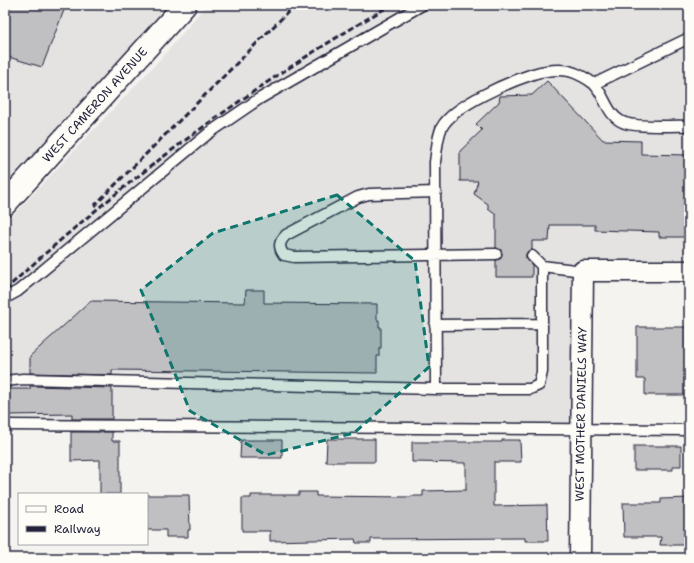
<svg xmlns="http://www.w3.org/2000/svg" width="694" height="563" font-family="'Shantell Sans',sans-serif">
<style>
.built{fill:#e4e3e2}
.building{fill:#c0bfc2;stroke:#22223b}
.lines{fill:none;stroke-linecap:round;stroke-linejoin:round}
.lane-casing{stroke:#22223b;stroke-width:13}
.street-casing{stroke:#22223b;stroke-width:23}
.secondary-casing{stroke:#22223b;stroke-width:25}
.lane{stroke:#fdfcf7;stroke-width:10}
.street{stroke:#fdfcf7;stroke-width:20}
.secondary{stroke:#fdfcf7;stroke-width:22}
.rail{stroke:#22223b;stroke-width:3;stroke-dasharray:6 3;stroke-linecap:butt}
.marked{fill:#0f766e;fill-opacity:0.2;stroke:#0f766e;stroke-width:3;stroke-dasharray:8 5;stroke-linejoin:round}
.labels{text-anchor:middle;dominant-baseline:central;stroke-width:3;stroke-linejoin:round;paint-order:stroke}
.street-label{font-size:12px;fill:#22223b;stroke:#fdfcf7}
</style>
<rect width="100%" height="100%" fill="#f4f3ef"/>
<filter id="ink" filterUnits="userSpaceOnUse"><feTurbulence type="fractalNoise" baseFrequency=".025" numOctaves="2"/><feDisplacementMap in="SourceGraphic" scale="8" xChannelSelector="R" yChannelSelector="G"/><feConvolveMatrix kernelMatrix="1 2 1 2 8 2 1 2 1" color-interpolation-filters="sRGB"/></filter>
<g filter="url(#ink)">
<path class="built" d="M 5,5 L 185,5 L 5,204 Z
M 206,5 L 689,5 L 689,271 L 583,271 L 581,429 L 5,425 L 5,224 L 167,52 Z"/>
<path class="building" d="M 5,5 L 66,5 L 42,67 L 5,56 Z
M 547,81 L 603,140 L 641,141 L 641,154 L 689,155 L 689,237 L 659,237 L 659,232 L 595,230 L 595,225 L 550,225 L 549,241 L 532,241 L 532,250 L 528,251 L 526,254 L 526,258 L 532,265 L 532,277 L 496,277 L 496,260 L 500,259 L 502,254 L 501,250 L 496,248 L 496,215 L 488,209 L 488,204 L 474,194 L 478,181 L 460,181 L 460,151 L 482,130 L 476,124 L 499,102 L 500,96 L 532,95 Z
M 246,290 L 264,290 L 264,303 L 377,304 L 377,320 L 379,320 L 379,327 L 381,327 L 381,348 L 379,348 L 379,356 L 377,356 L 377,373 L 112,370 L 112,375 L 30,373 L 30,356 L 91,301 L 245,303 Z
M 637,327 L 689,327 L 689,395 L 645,395 L 645,379 L 637,379 Z
M 30,386 L 112,388 L 112,419 L 72,419 L 72,414 L 8,415 L 8,389 L 30,389 Z
M 71,432 L 112,432 L 112,441 L 120,441 L 120,494 L 100,494 L 100,460 L 71,461 Z
M 327,439 L 375,439 L 375,462 L 326,462 Z
M 241,440 L 282,440 L 282,458 L 240,458 Z
M 502,440 L 520,440 L 521,462 L 494,462 L 494,506 L 547,505 L 548,541 L 525,541 L 525,538 L 371,539 L 371,543 L 356,543 L 355,539 L 270,541 L 270,531 L 242,531 L 242,498 L 251,498 L 251,495 L 299,495 L 299,492 L 316,492 L 316,496 L 411,497 L 411,496 L 423,496 L 423,491 L 466,490 L 466,463 L 412,462 L 412,442 L 502,442 Z
M 634,446 L 681,446 L 681,466 L 673,466 L 673,470 L 634,470 Z
M 147,495 L 189,495 L 190,530 L 188,530 L 188,537 L 166,537 L 166,530 L 147,530 Z
M 689,498 L 689,533 L 685,533 L 684,545 L 660,545 L 661,537 L 624,537 L 623,503 L 661,503 L 661,499 Z"/>
<g class="lines">
<g class="lane-casing">
<path id="lane" d="M 594,84 L 689,38
M 436,192 L 369,194 L 358,197 L 286,235 C 279,242 278,247 284,255 L 294,257 L 496,254
M 532,256 L 542,266
M 5,298 L 18,291 L 209,133 L 259,99 L 422,5
M 435,325 L 542,324
M 5,381 L 23,379 L 436,389 L 530,389 L 539,385 L 542,372 L 542,266 L 583,271
M 436,389 L 435,162 C 437,150 437,137 442,127 C 454,105 509,82 533,74 C 544,71 558,69 569,71 C 577,73 588,79 594,84 C 605,95 607,117 625,123 C 638,128 674,125 689,126
M 5,425 L 689,430"/>
</g>
<g class="street-casing">
<path id="street" d="M 580,558 L 583,271 L 689,271"/>
</g>
<g class="secondary-casing">
<path id="secondary" d="M 5,204 L 185,5"/>
</g>
<use href="#lane" class="lane"/>
<use href="#street" class="street"/>
<use href="#secondary" class="secondary"/>
<path class="rail" d="M 94,206 L 295,5
M 5,290 C 122,181 253,85 391,5"/>
</g>
</g>
<path class="marked" d="M 337,195 L 415,261 L 429,367 L 354,433 L 266,455 L 190,411 L 141,290 L 213,233 Z"/>
<g class="labels">
<g class="street-label">
<text transform="translate(95 105) rotate(-48)">WEST CAMERON AVENUE</text>
<text transform="translate(581 414) rotate(-89)">WEST MOTHER DANIELS WAY</text>
</g>
</g>
<rect width="694" height="563" fill="none" stroke="#fdfcf7" stroke-width="20"/>
<rect x="10" y="10" width="674" height="543" fill="none" stroke="#22223b" stroke-width="1.5" filter="url(#ink)"/>
<rect x="18" y="493" width="130" height="52" fill="#fdfcf7" stroke="#a5a5ac"/>
<rect x="26" y="506" width="20" height="6" fill="#fdfcf7" stroke="#a5a5ac"/>
<text x="54" y="513" font-size="12" fill="#22223b">Road</text>
<rect x="26" y="526" width="20" height="6" fill="#22223b" stroke="#a5a5ac"/>
<text x="54" y="533" font-size="12" fill="#22223b">Railway</text>
</svg>
